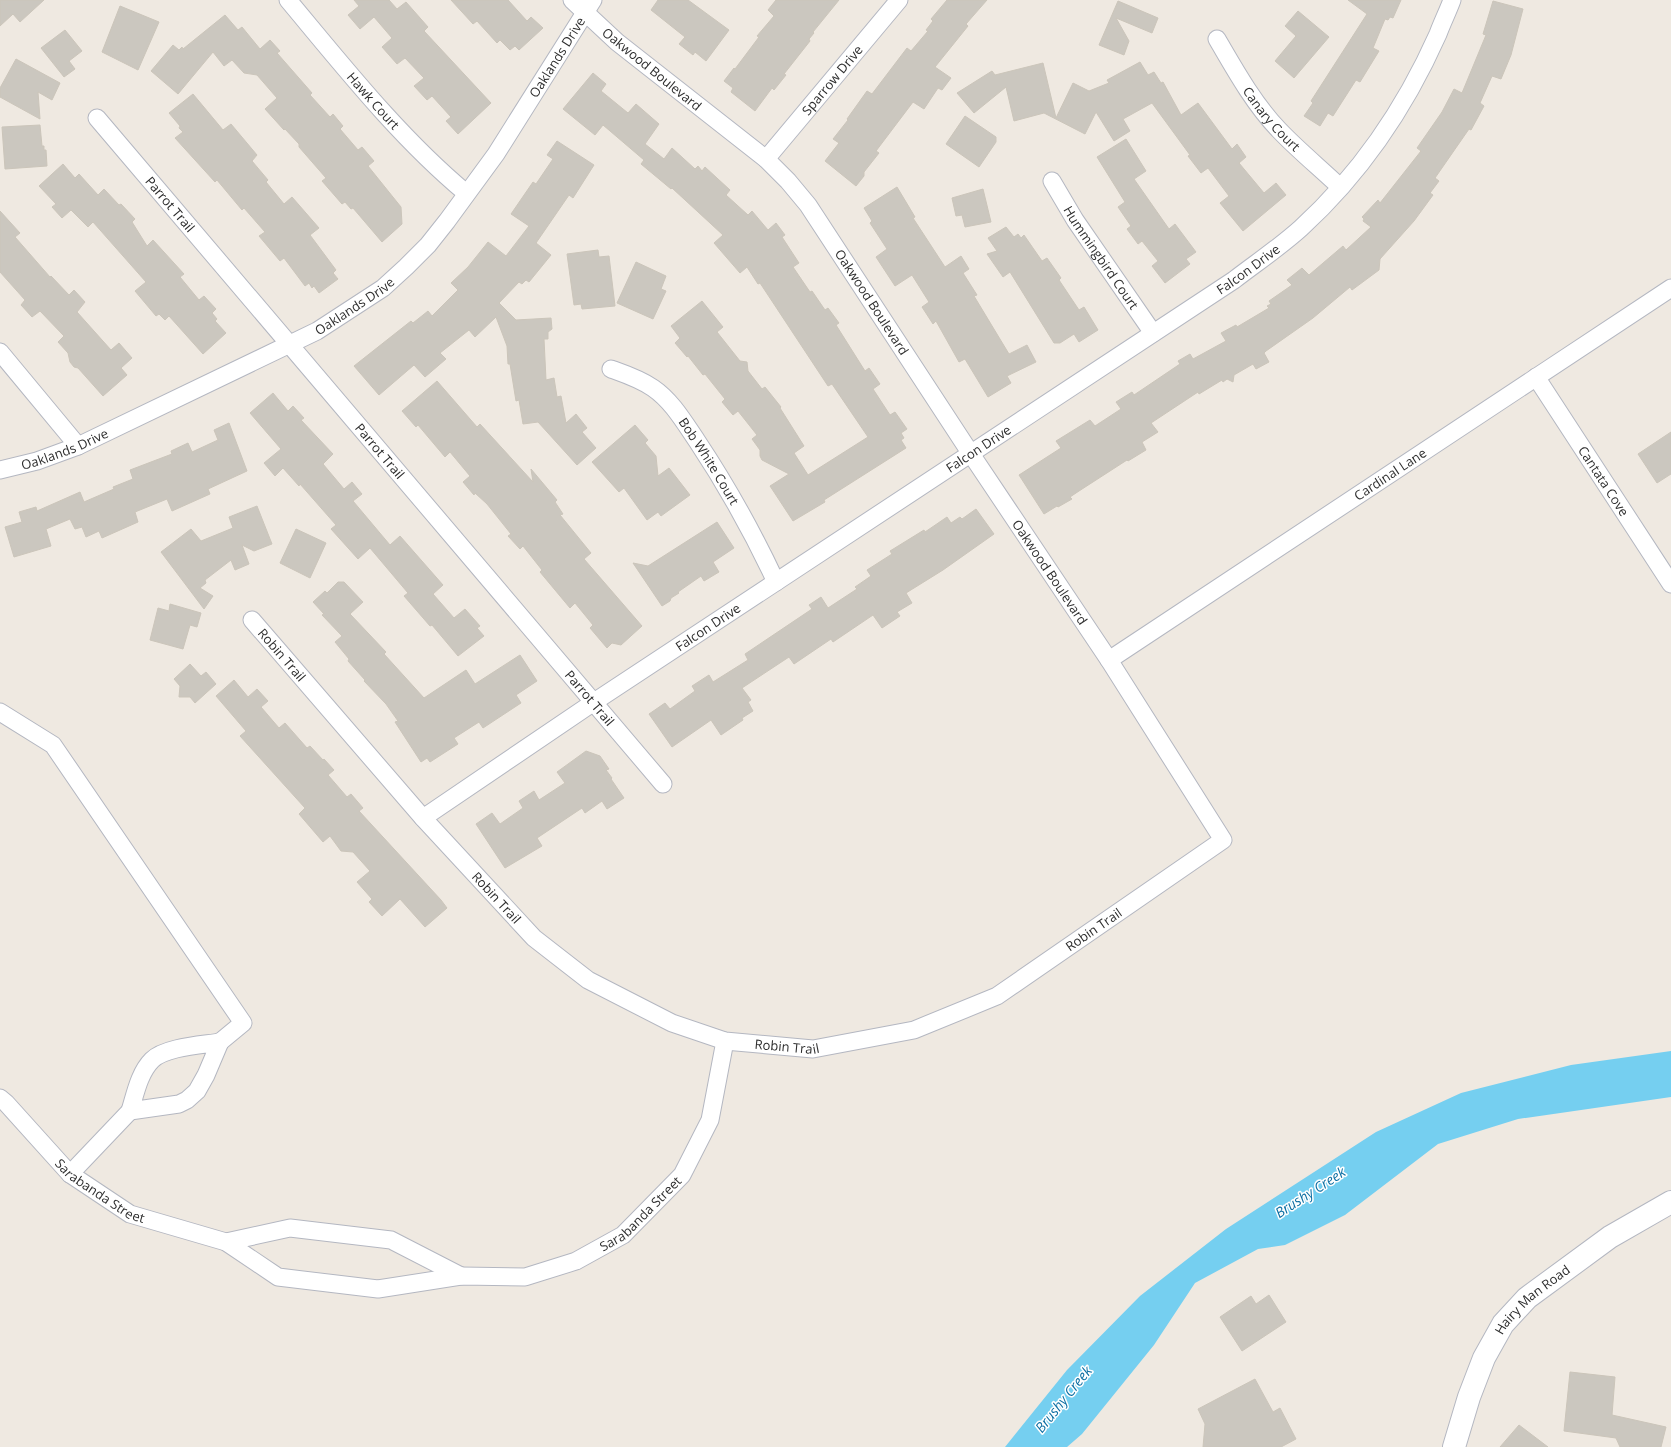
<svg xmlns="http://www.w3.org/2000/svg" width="1671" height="1447" font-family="'Open Sans',sans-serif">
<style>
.water{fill:#75cff0}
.building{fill:#cbc7bf;stroke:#cbc5ba}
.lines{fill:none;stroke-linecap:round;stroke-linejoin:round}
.street-casing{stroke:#b4b7c1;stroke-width:19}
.secondary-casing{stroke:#b4b7c1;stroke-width:24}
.street{stroke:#fff;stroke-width:17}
.secondary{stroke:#fff;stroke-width:22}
.labels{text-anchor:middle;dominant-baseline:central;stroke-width:3;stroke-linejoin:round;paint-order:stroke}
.street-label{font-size:13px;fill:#2e2e2e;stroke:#fff}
.water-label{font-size:14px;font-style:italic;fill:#0d6fa3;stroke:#fff}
</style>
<rect width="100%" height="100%" fill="#efe9e1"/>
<path class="water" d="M 1671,1051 L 1671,1097 L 1518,1119 L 1438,1144 L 1345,1215 L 1285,1245 L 1258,1249 L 1195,1283 L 1154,1345 L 1082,1434 L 1067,1447 L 1005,1447 L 1067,1370 L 1140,1296 L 1226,1229 L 1376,1132 L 1461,1093 L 1571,1065 Z"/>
<path class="building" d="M 0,0 L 44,0 L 20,22 L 13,14 L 0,26 Z
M 354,0 L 389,0 L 397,9 L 406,2 L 428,27 L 424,31 L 491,103 L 458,134 L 446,121 L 451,117 L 432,96 L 427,100 L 414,86 L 424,78 L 405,58 L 397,64 L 382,47 L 392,38 L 374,17 L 360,29 L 348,15 L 359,6 Z
M 451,0 L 508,0 L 527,21 L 531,17 L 543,28 L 519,50 L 515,46 L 510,50 L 500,40 L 497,43 L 477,21 L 473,24 Z
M 658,0 L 688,0 L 729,30 L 706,61 L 695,52 L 693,55 L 679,44 L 685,37 L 651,10 Z
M 776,0 L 839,0 L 813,32 L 814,33 L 809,39 L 810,41 L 784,74 L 786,75 L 774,90 L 772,88 L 755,111 L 731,92 L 733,88 L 724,81 L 734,68 L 735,69 L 759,37 L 757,36 L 774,16 L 768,10 Z
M 947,0 L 987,0 L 966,24 L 968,26 L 935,67 L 951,78 L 942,90 L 938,88 L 924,109 L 913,102 L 876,151 L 879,153 L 864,172 L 864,176 L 856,186 L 825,161 L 839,143 L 833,139 L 848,120 L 847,119 L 867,91 L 872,94 L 907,48 L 911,51 L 928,31 L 926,30 L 933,21 L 931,19 Z
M 1348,0 L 1401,0 L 1393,18 L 1390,17 L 1388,20 L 1385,19 L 1373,48 L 1379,51 L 1360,82 L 1356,80 L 1333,116 L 1328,113 L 1320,126 L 1304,116 L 1313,103 L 1311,101 L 1367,14 Z
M 1118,1 L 1158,18 L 1152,33 L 1116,18 L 1129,41 L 1124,55 L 1099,45 Z
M 1493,1 L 1523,9 L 1511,55 L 1501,79 L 1492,76 L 1480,103 L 1484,106 L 1471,130 L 1469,129 L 1435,178 L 1439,181 L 1430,193 L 1433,195 L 1414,221 L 1380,259 L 1379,270 L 1352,290 L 1350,287 L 1313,318 L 1266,351 L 1264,353 L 1269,362 L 1256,369 L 1253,364 L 1234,375 L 1233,382 L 1227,379 L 1223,382 L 1222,380 L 1199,394 L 1198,392 L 1151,423 L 1158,432 L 1142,442 L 1146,450 L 1128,461 L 1127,460 L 1079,491 L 1070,497 L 1072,499 L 1058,507 L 1057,506 L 1044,514 L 1019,475 L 1061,448 L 1056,441 L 1090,420 L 1095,426 L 1121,409 L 1116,402 L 1132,392 L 1134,395 L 1180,364 L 1178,361 L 1190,354 L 1193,359 L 1226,341 L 1221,333 L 1236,325 L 1237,327 L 1269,308 L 1267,306 L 1271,304 L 1269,301 L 1292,285 L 1287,280 L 1302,268 L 1309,275 L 1343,246 L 1346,250 L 1371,227 L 1363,221 L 1364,219 L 1362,217 L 1378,200 L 1380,203 L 1421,151 L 1417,148 L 1442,112 L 1454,89 L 1462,93 L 1486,35 L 1483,34 Z
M 120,6 L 159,22 L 138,70 L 102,52 Z
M 1298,11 L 1329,37 L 1294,78 L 1275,61 L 1296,36 L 1285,26 Z
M 225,15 L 238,30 L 242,27 L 260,49 L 270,40 L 280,51 L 277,53 L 312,93 L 310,95 L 330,117 L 333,114 L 343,126 L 340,129 L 358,150 L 362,147 L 374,161 L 368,166 L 401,207 L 402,224 L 382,242 L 353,208 L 351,209 L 345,202 L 342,204 L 322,181 L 326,178 L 299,147 L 299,144 L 285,129 L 284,130 L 265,109 L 277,98 L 257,75 L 244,73 L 232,60 L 224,66 L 213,52 L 178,94 L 151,71 L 173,45 L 179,50 L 182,47 L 183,49 Z
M 65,30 L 82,51 L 69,61 L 75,69 L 64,77 L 41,48 Z
M 16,59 L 60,83 L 52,100 L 38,92 L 40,119 L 0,97 L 0,88 Z
M 1140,62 L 1148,75 L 1154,72 L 1161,83 L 1163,82 L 1181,115 L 1198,103 L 1232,149 L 1237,144 L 1246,157 L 1239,163 L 1264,193 L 1276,183 L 1286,195 L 1243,231 L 1220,203 L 1229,196 L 1208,168 L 1201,173 L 1188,156 L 1190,155 L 1152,103 L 1123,119 L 1130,131 L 1114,141 L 1096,112 L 1085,134 L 1044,113 L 1014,121 L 1006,87 L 974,113 L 957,93 L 992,71 L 995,75 L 1043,63 L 1056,118 L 1073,83 L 1089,91 L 1109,83 L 1107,80 Z
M 593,73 L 606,84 L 601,91 L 628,113 L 636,104 L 659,124 L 645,144 L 664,159 L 672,148 L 695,169 L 698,166 L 702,171 L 705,167 L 730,190 L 726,195 L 748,215 L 752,211 L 768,230 L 776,223 L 785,235 L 782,237 L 799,263 L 793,267 L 810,292 L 812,291 L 825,310 L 828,308 L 839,323 L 836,325 L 865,371 L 869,368 L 880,384 L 873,389 L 890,415 L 895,412 L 907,429 L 901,433 L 904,438 L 901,440 L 906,448 L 824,500 L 825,502 L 793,521 L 770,486 L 789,474 L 762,460 L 760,456 L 760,450 L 752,439 L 757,435 L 738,411 L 733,415 L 722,402 L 725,399 L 705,374 L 703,375 L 688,356 L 687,357 L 675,343 L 680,338 L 671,326 L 702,301 L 723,327 L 717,332 L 740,361 L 747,362 L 748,371 L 762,389 L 765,387 L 781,407 L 780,408 L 804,446 L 794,453 L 808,475 L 868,437 L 832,384 L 828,386 L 760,283 L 758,284 L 747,267 L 740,273 L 714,243 L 723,235 L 672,188 L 671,189 L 641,164 L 644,160 L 603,125 L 595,135 L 563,109 Z
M 193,94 L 223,130 L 231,124 L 257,155 L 252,161 L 268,180 L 266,182 L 284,204 L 292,197 L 319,228 L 310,235 L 336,270 L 333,273 L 338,279 L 319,293 L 314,286 L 312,288 L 309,283 L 305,286 L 284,258 L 280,261 L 259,236 L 265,232 L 244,208 L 242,210 L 217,180 L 215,182 L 175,138 L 183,132 L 179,128 L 180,126 L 169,113 Z
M 965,116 L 996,137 L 996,142 L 979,167 L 946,144 Z
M 40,125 L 42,146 L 44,146 L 44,150 L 46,150 L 47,166 L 5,169 L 2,127 Z
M 1126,139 L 1146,171 L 1134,179 L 1169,229 L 1175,224 L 1196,252 L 1186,259 L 1190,264 L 1165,283 L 1152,266 L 1158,261 L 1142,241 L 1138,244 L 1127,229 L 1131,226 L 1118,207 L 1125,202 L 1097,157 Z
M 557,141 L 594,165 L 573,198 L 569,195 L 536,243 L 551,255 L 529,282 L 526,280 L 522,284 L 519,282 L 499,303 L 516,320 L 551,318 L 552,329 L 548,332 L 548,339 L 544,339 L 546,380 L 554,378 L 557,397 L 561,396 L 566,423 L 576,414 L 587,428 L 582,432 L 596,448 L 577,465 L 538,422 L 523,424 L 519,400 L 516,401 L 510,364 L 508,364 L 507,346 L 496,317 L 475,337 L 469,330 L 440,353 L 446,359 L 425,377 L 414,365 L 379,395 L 354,366 L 411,321 L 413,323 L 428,311 L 432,316 L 458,290 L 451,283 L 468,267 L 488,242 L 506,256 L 529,226 L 511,214 L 533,182 L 536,184 L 553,159 L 547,155 Z
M 63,164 L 75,178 L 79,174 L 98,195 L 104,189 L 119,205 L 121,204 L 135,219 L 132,222 L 147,246 L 153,240 L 184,274 L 180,277 L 199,300 L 204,296 L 216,309 L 212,313 L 217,319 L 215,321 L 226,333 L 203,354 L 169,316 L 165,320 L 159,314 L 156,316 L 135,291 L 146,282 L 93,222 L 88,227 L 71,210 L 62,218 L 52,207 L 56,204 L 39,186 Z
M 897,187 L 915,217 L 913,218 L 945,267 L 961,256 L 969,269 L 963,273 L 977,295 L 974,296 L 1009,354 L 1027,345 L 1036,362 L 1007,376 L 1011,383 L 988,397 L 965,359 L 959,362 L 936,321 L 933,324 L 922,307 L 929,302 L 912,275 L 895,286 L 876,257 L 887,249 L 870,223 L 872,221 L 864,208 Z
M 983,189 L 991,222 L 965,227 L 962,215 L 956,216 L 952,198 Z
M 0,211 L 20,233 L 15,237 L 50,277 L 51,276 L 69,295 L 74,290 L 85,302 L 77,312 L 111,350 L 119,343 L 132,358 L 121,368 L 127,375 L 103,396 L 78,368 L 74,367 L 70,362 L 68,353 L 58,342 L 64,336 L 40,311 L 32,317 L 21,305 L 25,300 L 0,272 Z
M 1006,227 L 1014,237 L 1018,234 L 1021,238 L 1024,235 L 1042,261 L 1047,258 L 1061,278 L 1059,280 L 1079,310 L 1084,307 L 1098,330 L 1079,342 L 1074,334 L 1060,343 L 1054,343 L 1010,272 L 1003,277 L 987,254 L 997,251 L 988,238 Z
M 598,250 L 599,257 L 609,256 L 615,306 L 582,309 L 581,304 L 574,305 L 567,254 Z
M 636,262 L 666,276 L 661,289 L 666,291 L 653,319 L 617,303 Z
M 437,381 L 477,427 L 480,424 L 533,482 L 531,469 L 557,500 L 555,502 L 563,514 L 560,515 L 591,553 L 584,559 L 642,626 L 621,645 L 612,643 L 607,648 L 590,628 L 593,625 L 575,603 L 570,608 L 540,572 L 542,570 L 523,546 L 520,549 L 508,536 L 511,534 L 487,504 L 475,493 L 474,495 L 463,482 L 470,476 L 450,452 L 445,457 L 418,425 L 416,427 L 402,411 Z
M 273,393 L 288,411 L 293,406 L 304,418 L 301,420 L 333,454 L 323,464 L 344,489 L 352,482 L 362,494 L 353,501 L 390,545 L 400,536 L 443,585 L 433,594 L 454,618 L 465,609 L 480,626 L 477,628 L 484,636 L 458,656 L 432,625 L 430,626 L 404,596 L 408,593 L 370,548 L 358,559 L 331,529 L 336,525 L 300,484 L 299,486 L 283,468 L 275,476 L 264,463 L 281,449 L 250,413 Z
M 229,423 L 247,471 L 208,489 L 210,494 L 172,511 L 167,499 L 135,512 L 138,522 L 102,538 L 99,531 L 86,537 L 82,527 L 75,529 L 70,519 L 46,529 L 51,546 L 14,557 L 5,527 L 22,522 L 19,512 L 36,507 L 37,511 L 80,492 L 84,502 L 114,489 L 113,487 L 133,479 L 130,470 L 172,454 L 171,451 L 188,443 L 192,452 L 218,440 L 214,430 Z
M 635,425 L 648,440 L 645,443 L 656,456 L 658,476 L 669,468 L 690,495 L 661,516 L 658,512 L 647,520 L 624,488 L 619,492 L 592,462 Z
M 1671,432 L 1671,474 L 1657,483 L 1638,454 Z
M 257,506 L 272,544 L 254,551 L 242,545 L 249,564 L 235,570 L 231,560 L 205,580 L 206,583 L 200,588 L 213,596 L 204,609 L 161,552 L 191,529 L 201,541 L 233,528 L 229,517 Z
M 976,509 L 994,534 L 943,570 L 906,593 L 912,603 L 897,612 L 900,616 L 882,628 L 873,615 L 833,642 L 831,639 L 794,664 L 789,657 L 742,688 L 751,700 L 748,702 L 753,711 L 742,718 L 743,720 L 721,735 L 711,720 L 672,747 L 649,714 L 665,703 L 670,709 L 695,691 L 692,686 L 709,675 L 713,682 L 748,660 L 745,654 L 812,609 L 809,605 L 821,597 L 828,608 L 857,589 L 855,587 L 871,576 L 867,570 L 892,554 L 890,551 L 924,530 L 925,532 L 947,517 L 951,523 L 960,517 L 962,519 Z
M 717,522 L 734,548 L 713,562 L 719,572 L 704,581 L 701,576 L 678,592 L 679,593 L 671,598 L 670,601 L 662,606 L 633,563 L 648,566 Z
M 296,529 L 326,543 L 310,578 L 280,563 Z
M 338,582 L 344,582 L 363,602 L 350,614 L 386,652 L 384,654 L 424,698 L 466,670 L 475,684 L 520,655 L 537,681 L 516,695 L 521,703 L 483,728 L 479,722 L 454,738 L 458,744 L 430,762 L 427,758 L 421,762 L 395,722 L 398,721 L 386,704 L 364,681 L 365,680 L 348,661 L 349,659 L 335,642 L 342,636 L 322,615 L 324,614 L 313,602 L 325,591 L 327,593 Z
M 170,604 L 201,613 L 197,627 L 190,625 L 183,649 L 150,640 L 158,608 L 169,611 Z
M 190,664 L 201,676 L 206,672 L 216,684 L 195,703 L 190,697 L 179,697 L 180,686 L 174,679 Z
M 234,680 L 248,697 L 257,689 L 268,701 L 261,707 L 279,728 L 285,723 L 307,748 L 310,746 L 323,760 L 324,759 L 334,770 L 328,775 L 347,797 L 351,794 L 363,808 L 359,811 L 441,900 L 447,908 L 425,927 L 400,899 L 382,916 L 369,902 L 372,899 L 357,882 L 370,871 L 353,852 L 341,851 L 330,836 L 323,842 L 299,814 L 305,808 L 240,736 L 246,731 L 216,696 Z
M 586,751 L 600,756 L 609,769 L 606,770 L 612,778 L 611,779 L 624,798 L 607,809 L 602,801 L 585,813 L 582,808 L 537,838 L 542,846 L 505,868 L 476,824 L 492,813 L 500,824 L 523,808 L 519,801 L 534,791 L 539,800 L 565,783 L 557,772 Z
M 1269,1295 L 1286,1322 L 1242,1351 L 1220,1317 L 1251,1296 L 1256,1304 Z
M 1570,1372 L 1615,1377 L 1612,1415 L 1666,1427 L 1661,1447 L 1620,1447 L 1616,1438 L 1564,1431 Z
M 1255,1379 L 1273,1412 L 1280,1408 L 1296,1439 L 1281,1447 L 1203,1447 L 1205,1424 L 1198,1409 Z
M 1519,1425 L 1548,1447 L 1500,1447 Z"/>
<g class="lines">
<g class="street-casing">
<g id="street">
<path id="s1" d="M 288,0 C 344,67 399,137 466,193"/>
<path id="s2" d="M 1217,39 C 1235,70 1254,104 1279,130 C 1298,150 1320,168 1340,187"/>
<path id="s3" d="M 97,118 L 663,784"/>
<path id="s4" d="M 766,159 L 899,0"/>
<path id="s5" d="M 1052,181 L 1075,220 L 1153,333"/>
<path d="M 0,352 L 78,446"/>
<path id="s6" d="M 611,369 C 625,374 640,379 653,388 C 672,401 684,422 697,441 C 727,486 753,533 776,582"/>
<path id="s7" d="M 1536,377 L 1671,584"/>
<path id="s8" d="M 0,470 L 37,461 L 78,446 L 317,331 L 383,288 L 406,267 L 428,245 L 447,221 L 496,154 L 593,0"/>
<path id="s9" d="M 252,620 L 423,818 L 534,938 L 588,980 L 672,1023 L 725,1041 L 813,1049 L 914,1030 L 997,996 L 1223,840 L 1109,660 L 971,454 L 808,205 L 788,181 L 766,159 L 617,42 L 572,0"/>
<path id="s10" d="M 1109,660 L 1671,288"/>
<path d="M 0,712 L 53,745 L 243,1023 L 220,1042"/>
<path id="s11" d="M 423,818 L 594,702 L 1234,280 C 1256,263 1280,247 1301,228 C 1360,174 1406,106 1438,34 C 1442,23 1448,11 1452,0"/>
<path d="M 220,1042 L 206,1075 L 197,1091 L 187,1100 L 179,1104 L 130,1111 C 135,1095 139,1073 152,1060 C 165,1047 202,1045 220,1042 Z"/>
<path id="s12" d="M 0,1098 L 6,1103 L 70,1174 L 130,1214 L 226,1242 L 278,1277 L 378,1289 L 461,1276 L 525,1277 L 576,1261 L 623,1235 L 682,1175 L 710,1120 L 725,1041"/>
<path d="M 70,1174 L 130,1111"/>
<path d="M 226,1242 L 290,1228 L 391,1240 L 461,1276"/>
</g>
</g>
<g class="secondary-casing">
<g id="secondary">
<path id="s13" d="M 1454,1447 L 1469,1397 L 1484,1358 L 1503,1324 L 1527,1298 L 1610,1237 L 1671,1202"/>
</g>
</g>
<use href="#street" class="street"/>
<use href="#secondary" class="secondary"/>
</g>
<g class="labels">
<g class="street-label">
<text stroke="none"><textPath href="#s8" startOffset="716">Oaklands Drive</textPath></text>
<text transform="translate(652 69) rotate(39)">Oakwood Boulevard</text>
<text stroke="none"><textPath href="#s4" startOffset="103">Sparrow Drive</textPath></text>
<text stroke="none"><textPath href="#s1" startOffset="132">Hawk Court</textPath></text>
<text stroke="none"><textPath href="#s2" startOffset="97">Canary Court</textPath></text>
<text stroke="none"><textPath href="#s3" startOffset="113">Parrot Trail</textPath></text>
<text stroke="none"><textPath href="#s5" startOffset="91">Hummingbird Court</textPath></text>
<text stroke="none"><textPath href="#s11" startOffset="991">Falcon Drive</textPath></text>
<text transform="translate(872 302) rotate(57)">Oakwood Boulevard</text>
<text stroke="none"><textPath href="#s8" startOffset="392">Oaklands Drive</textPath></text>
<text stroke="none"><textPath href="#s8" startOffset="68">Oaklands Drive</textPath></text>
<text stroke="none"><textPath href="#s11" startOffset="667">Falcon Drive</textPath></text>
<text stroke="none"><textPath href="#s3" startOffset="437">Parrot Trail</textPath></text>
<text stroke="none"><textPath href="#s6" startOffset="139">Bob White Court</textPath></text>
<text stroke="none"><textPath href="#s10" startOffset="337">Cardinal Lane</textPath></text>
<text stroke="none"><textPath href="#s7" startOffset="124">Cantata Cove</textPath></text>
<text transform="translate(1050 572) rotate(56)">Oakwood Boulevard</text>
<text stroke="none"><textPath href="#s11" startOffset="343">Falcon Drive</textPath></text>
<text stroke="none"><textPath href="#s9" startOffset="46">Robin Trail</textPath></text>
<text stroke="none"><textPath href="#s3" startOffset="761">Parrot Trail</textPath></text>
<text stroke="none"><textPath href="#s9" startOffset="370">Robin Trail</textPath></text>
<text stroke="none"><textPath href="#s9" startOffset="1042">Robin Trail</textPath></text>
<text stroke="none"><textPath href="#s9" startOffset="706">Robin Trail</textPath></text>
<text stroke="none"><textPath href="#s12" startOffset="138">Sarabanda Street</textPath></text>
<text stroke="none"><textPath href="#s12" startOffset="721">Sarabanda Street</textPath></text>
<text stroke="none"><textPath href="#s13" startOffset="171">Hairy Man Road</textPath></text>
</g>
<g class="water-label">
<text transform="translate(1310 1192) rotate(-33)">Brushy Creek</text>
<text transform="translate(1063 1399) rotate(-51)">Brushy Creek</text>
</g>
</g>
</svg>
